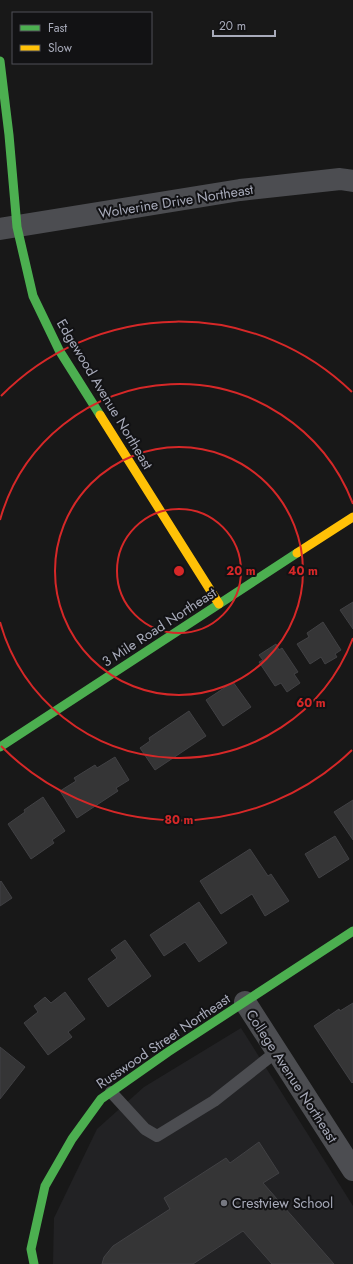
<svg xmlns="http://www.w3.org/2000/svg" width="353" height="1264" font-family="Jost,sans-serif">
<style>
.built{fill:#222224}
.building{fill:#353536;stroke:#414144}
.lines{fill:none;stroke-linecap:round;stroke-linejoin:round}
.lane{stroke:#4c4d51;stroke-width:12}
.street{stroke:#4c4d51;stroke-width:22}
.fast{stroke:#4caf50;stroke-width:9}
.slow{stroke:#ffc107;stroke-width:9}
.ring{fill:none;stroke:#d62828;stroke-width:2}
.poi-dot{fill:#767881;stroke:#121214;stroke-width:1.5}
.labels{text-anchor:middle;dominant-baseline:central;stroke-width:4;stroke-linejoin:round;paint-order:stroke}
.street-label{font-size:14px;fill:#a8abba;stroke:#121214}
.poi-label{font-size:14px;fill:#a8abba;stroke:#121214;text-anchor:start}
.centre{fill:#d62828;stroke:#121214;stroke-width:2}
.ring-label{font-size:12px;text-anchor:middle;font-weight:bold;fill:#d62828;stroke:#121214;stroke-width:4;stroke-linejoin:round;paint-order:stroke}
</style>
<rect width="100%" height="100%" fill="#181818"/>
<path class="built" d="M 241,1028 L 353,1206 L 353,1264 L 53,1264 L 54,1218 L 97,1129 L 144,1087 Z"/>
<path class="building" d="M 353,602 L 353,629 L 340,610 Z
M 323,622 L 341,650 L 335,654 L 337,657 L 325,664 L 321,657 L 310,664 L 297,644 L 309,637 L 307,633 Z
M 276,644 L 279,650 L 282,648 L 298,672 L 294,674 L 300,683 L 287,692 L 281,683 L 275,686 L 259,662 L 263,660 L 259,655 Z
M 233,682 L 251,707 L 223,726 L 206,700 Z
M 189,711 L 206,736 L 155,770 L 140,748 L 150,741 L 149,738 Z
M 115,757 L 129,780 L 116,788 L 118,791 L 77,818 L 60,791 L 76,781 L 74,778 L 95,765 L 97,768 Z
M 43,797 L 65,831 L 52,840 L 54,843 L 31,859 L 8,824 L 25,812 L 24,810 Z
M 353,800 L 353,840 L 334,812 Z
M 335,836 L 349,859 L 319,878 L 305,854 Z
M 250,849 L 268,876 L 271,874 L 289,901 L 265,916 L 252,894 L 221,914 L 200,881 Z
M 1,881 L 12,898 L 0,906 L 0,882 Z
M 199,902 L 227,943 L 199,962 L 185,942 L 164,956 L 150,935 Z
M 125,940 L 151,976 L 108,1007 L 88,979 L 117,958 L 111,950 Z
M 65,992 L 85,1019 L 68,1032 L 72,1037 L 48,1055 L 24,1023 L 38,1012 L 34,1006 L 45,997 L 51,1003 Z
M 353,1003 L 353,1082 L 352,1083 L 314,1026 L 339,1009 L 340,1011 Z
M 0,1047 L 25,1067 L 0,1099 Z
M 259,1142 L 279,1173 L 263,1183 L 334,1264 L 272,1264 L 243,1231 L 193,1264 L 102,1264 L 104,1257 L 113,1246 L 170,1209 L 164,1198 L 226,1158 L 230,1163 Z"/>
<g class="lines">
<path class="lane" d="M 111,1092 L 145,1129 L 157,1136 L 214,1101 L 276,1052"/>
<path class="street" d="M 0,229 L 240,190 L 340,179 L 353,181
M 245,1002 L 353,1170"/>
<path class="fast" d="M 0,61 L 9,135 L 17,227 L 33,296 L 59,350 L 100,415
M 0,747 L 297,553
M 34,1264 L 31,1249 L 45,1186 L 72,1139 L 101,1099 L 168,1052 L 353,931"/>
<path class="slow" d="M 100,415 L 219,604
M 297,553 L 353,517"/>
</g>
<g class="ring">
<circle cx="179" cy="571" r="62"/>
<circle cx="179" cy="571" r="124"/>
<path d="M353 638A186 186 0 0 1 0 622M0 520A186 186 0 0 1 353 504"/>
<path d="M352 750A249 249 0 0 1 1 746M1 396A249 249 0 0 1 352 392"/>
</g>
<circle class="poi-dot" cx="224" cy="1203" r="4"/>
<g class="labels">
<g class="street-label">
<text transform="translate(176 201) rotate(-9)">Wolverine Drive Northeast</text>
<text transform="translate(105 394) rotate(59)">Edgewood Avenue Northeast</text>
<text transform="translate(159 627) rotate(-33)">3 Mile Road Northeast</text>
<text transform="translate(163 1041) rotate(-34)">Russwood Street Northeast</text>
<text transform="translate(292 1076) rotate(57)">College Avenue Northeast</text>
</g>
<g class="poi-label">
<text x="232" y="1203">Crestview School</text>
</g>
</g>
<circle cx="179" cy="571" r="6" class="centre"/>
<g class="ring-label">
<text x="241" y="575">20 m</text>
<text x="303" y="575">40 m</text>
<text x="311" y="707">60 m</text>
<text x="179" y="824">80 m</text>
</g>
<rect x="12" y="12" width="140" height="52" fill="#121214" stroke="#4e4f56"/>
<rect x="20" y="25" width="20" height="6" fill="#4caf50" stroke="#4e4f56"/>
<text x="48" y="32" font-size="12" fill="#a8abba">Fast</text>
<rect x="20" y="45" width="20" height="6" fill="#ffc107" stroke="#4e4f56"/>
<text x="48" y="52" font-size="12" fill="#a8abba">Slow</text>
<path d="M213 30v6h62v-6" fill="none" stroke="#a8abba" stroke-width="2"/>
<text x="219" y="30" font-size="12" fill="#a8abba" stroke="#121214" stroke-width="3" paint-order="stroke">20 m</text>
</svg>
